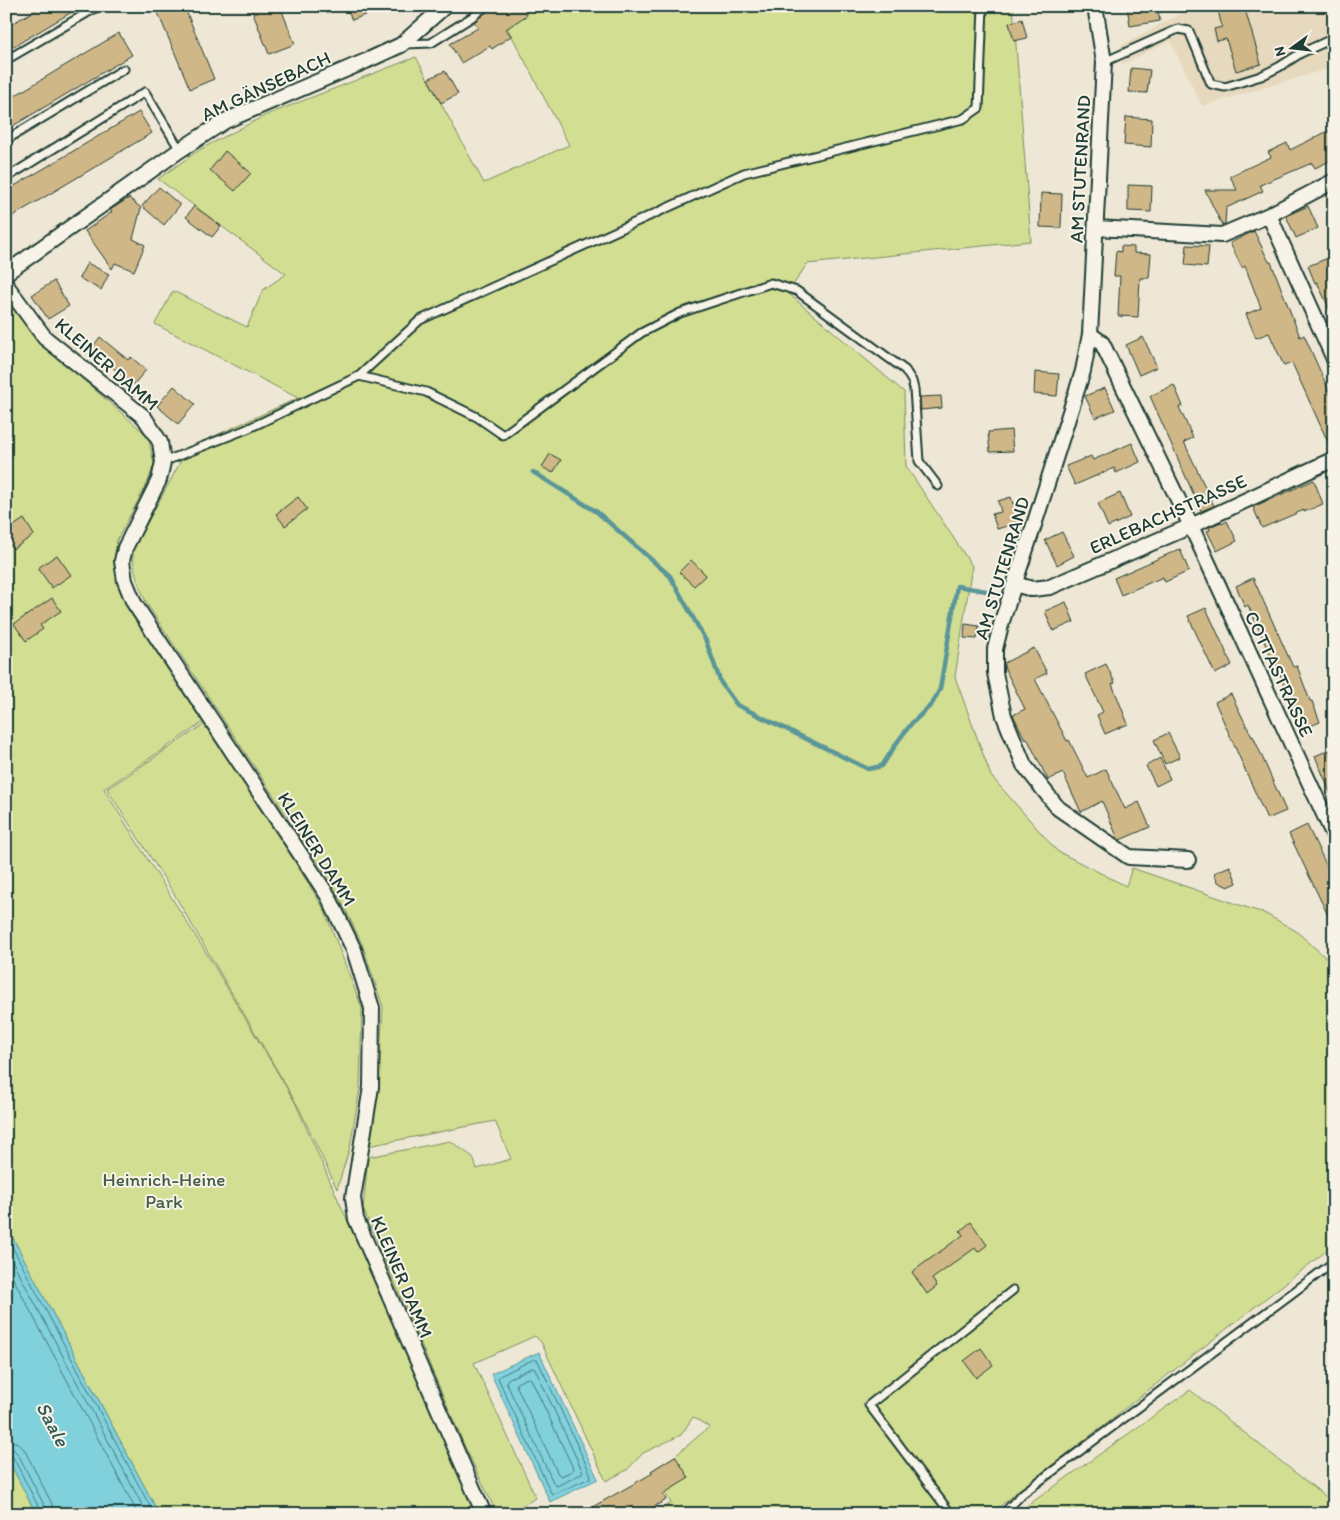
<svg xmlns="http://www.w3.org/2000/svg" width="1340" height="1520" font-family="Itim,sans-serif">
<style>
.built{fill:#e6d9be}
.green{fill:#d2de91;stroke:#788e62}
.water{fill:#81d1dd;stroke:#5a9699}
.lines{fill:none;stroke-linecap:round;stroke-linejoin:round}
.shore{stroke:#467878;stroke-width:1}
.stream{stroke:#5a9699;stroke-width:4.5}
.building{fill:#d0b787;stroke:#1f3d34}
.service-casing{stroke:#1f3d34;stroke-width:11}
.minor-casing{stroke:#1f3d34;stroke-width:18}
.service{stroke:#f7f3e8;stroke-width:7}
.minor{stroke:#f7f3e8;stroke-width:14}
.labels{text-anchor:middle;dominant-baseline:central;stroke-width:4;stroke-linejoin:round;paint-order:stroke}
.street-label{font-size:19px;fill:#1f3d34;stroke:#f7f3e8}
.park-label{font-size:19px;fill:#435d47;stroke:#f7f3e8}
.water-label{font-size:20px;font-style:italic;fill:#335b56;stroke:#f7f3e8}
</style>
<rect width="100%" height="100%" fill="#efe7d5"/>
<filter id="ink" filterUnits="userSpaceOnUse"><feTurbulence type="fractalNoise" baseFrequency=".02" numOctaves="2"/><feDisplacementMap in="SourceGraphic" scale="10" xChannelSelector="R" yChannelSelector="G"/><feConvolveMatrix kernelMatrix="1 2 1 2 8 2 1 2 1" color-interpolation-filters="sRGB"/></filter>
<g filter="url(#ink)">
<path class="built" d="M 1196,6 L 1334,6 L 1334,67 L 1202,106 L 1170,41 L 1123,64 L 1120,46 Z"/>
<path class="green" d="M 496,6 L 1013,6 L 1031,241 L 807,264 L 788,293 L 904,392 L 906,466 L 972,566 L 955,677 L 991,776 L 1057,851 L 1126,886 L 1132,868 L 1266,914 L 1296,931 L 1334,965 L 1334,1245 L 990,1514 L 653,1514 L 671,1503 L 651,1471 L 675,1456 L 709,1427 L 693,1417 L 681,1435 L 643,1453 L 627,1470 L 606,1481 L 541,1342 L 535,1336 L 474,1363 L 536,1498 L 507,1514 L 497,1514 L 465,1447 L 363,1209 L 368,1157 L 450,1141 L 473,1157 L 477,1169 L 511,1159 L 495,1121 L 368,1146 L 378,1089 L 383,1007 L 362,944 L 336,890 L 147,604 C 139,586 132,570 133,549 L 188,448 L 298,398 L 155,324 L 173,291 L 247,327 L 263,290 L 286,274 L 158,179 L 199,150 L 266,115 L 416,57 L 484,183 L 569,145 Z
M 6,298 L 32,335 L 148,436 L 154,464 L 148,482 L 117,540 L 114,564 L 119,583 L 208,719 L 104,789 L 213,964 L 295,1102 L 444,1439 L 480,1514 L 159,1514 L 6,1225 Z
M 209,721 L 324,909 L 362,1008 L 360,1088 L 350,1147 L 337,1189 L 299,1108 L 174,894 L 107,789 Z
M 1190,1390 L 1334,1503 L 1334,1514 L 1029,1514 L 1024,1508 Z
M 6,1455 L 36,1514 L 6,1514 Z"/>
<path class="water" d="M 6,1225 L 159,1514 L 36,1514 L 6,1455 Z
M 539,1352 L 598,1479 L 550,1502 L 491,1374 Z"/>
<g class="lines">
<path class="shore" d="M 6,1235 L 154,1514
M 6,1249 L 147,1514
M 6,1265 L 138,1514
M 535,1359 L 538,1361 L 591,1475 L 590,1478 L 554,1494 L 551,1493 L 498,1378 L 500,1376 Z
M 532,1368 L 535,1369 L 583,1472 L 581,1474 L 557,1486 L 554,1484 L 506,1382 L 508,1379 Z
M 528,1378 L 531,1379 L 573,1468 L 572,1471 L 561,1476 L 558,1474 L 516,1385 L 517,1383 Z
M 6,1440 L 16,1442 L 24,1449 L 52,1504 L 54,1514
M 6,1448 L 13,1449 L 18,1454 L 45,1507 L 47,1514
M 6,1454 L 13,1457 L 40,1510 L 40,1514"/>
<path class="stream" d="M 533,472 L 597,512 L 670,576 L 706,641 L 721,683 L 737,705 L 868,769 L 882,766 L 898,741 L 911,724 L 932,704 L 940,689 L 957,586 L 992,592"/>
</g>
<path class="building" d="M 43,6 L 82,6 L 6,51 L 6,27 Z
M 155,6 L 184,6 L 214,79 L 190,89 Z
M 250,6 L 280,6 L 295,44 L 269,54 Z
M 346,6 L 385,6 L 385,7 L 352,20 Z
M 491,6 L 522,6 L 527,15 L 506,29 L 511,36 L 492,49 L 490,46 L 461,63 L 450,44 L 478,28 L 474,22 L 489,10 Z
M 1127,6 L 1157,6 L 1160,21 L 1130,26 Z
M 1217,6 L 1244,6 L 1261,64 L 1236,71 L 1226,39 L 1217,41 L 1214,29 L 1222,27 Z
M 1022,19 L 1027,38 L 1014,41 L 1009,23 Z
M 119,33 L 132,55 L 6,130 L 6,101 Z
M 1131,68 L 1150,70 L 1147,93 L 1129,92 Z
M 445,71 L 458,94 L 441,103 L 428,79 Z
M 139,112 L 152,133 L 6,220 L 6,191 Z
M 1126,117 L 1152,119 L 1151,147 L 1124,145 Z
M 1334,128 L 1334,159 L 1315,168 L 1312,163 L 1260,185 L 1263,191 L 1226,208 L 1225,224 L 1222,225 L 1205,190 L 1237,190 L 1230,176 L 1271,157 L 1268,152 L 1287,143 L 1290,150 Z
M 225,151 L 251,173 L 235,191 L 210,170 Z
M 1128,185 L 1152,186 L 1151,212 L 1128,211 Z
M 159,187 L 180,205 L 164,225 L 142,206 Z
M 1041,193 L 1062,194 L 1061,228 L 1040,227 Z
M 129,198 L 141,208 L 133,239 L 145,245 L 134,271 L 115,263 L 112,269 L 85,231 L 112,212 L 110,210 Z
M 194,206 L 221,226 L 212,237 L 186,217 Z
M 1308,206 L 1318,228 L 1296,238 L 1286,216 Z
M 1254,231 L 1269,262 L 1271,262 L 1300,337 L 1304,335 L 1334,402 L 1334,450 L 1332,451 L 1292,363 L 1284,366 L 1269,333 L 1256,338 L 1246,314 L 1261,308 L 1245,266 L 1242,268 L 1230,243 Z
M 1187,245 L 1209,246 L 1207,267 L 1185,265 Z
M 1121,246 L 1134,247 L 1134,253 L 1151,254 L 1149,278 L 1140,278 L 1138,317 L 1118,316 L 1120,276 L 1114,276 L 1116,251 L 1121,252 Z
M 1328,258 L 1334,273 L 1334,319 L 1317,282 L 1315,283 L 1308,266 Z
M 87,263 L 109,274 L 101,290 L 79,278 Z
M 54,281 L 69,306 L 48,319 L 32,295 Z
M 100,337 L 128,360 L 131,357 L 146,370 L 133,385 L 104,360 L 101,364 L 88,353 Z
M 1143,337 L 1157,367 L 1139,375 L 1126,345 Z
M 1035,372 L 1059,374 L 1057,396 L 1034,394 Z
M 1174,385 L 1183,406 L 1179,407 L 1193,438 L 1184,442 L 1214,506 L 1201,511 L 1150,396 Z
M 174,386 L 195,404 L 178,424 L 157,406 Z
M 1105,388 L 1115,410 L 1095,418 L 1085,396 Z
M 941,396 L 942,408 L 921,410 L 920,397 Z
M 1011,430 L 1013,451 L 990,452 L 988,432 Z
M 1132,443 L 1140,462 L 1116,473 L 1114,468 L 1075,485 L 1066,466 L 1091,456 L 1093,460 Z
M 550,454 L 561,460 L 553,473 L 542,467 Z
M 1314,480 L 1323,504 L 1304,512 L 1304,510 L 1262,528 L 1253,507 Z
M 1120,493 L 1130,517 L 1108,527 L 1098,503 Z
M 298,497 L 307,509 L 285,526 L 276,514 Z
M 1011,497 L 1013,504 L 1016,503 L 1020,517 L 1015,518 L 1017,523 L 997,529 L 992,514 L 1001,512 L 998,501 Z
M 24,519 L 34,535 L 13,549 L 6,539 L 6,531 Z
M 1227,521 L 1237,541 L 1217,551 L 1207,531 L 1210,530 L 1209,527 L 1221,522 L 1222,524 Z
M 1062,532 L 1074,556 L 1057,565 L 1045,540 Z
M 1180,549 L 1189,571 L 1165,582 L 1163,577 L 1121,595 L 1114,578 Z
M 57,555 L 71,575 L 52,588 L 38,568 Z
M 691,560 L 706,575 L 694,586 L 679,572 Z
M 1253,578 L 1293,667 L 1297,666 L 1310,701 L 1312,701 L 1320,722 L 1303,729 L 1289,693 L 1287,694 L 1276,663 L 1274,664 L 1248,605 L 1245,607 L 1236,586 Z
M 52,598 L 61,611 L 40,625 L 43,629 L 26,641 L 14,624 Z
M 1066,602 L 1074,622 L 1053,631 L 1045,611 Z
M 1206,608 L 1232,665 L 1215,674 L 1188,616 Z
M 965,624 L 979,626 L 977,639 L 964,638 Z
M 1034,648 L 1047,673 L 1035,679 L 1067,741 L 1069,740 L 1088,778 L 1106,769 L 1125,809 L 1139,802 L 1150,827 L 1120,840 L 1118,839 L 1102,801 L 1081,812 L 1063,773 L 1048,780 L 1027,738 L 1025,739 L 1013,715 L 1025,709 L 1004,667 L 1004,663 Z
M 1106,664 L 1115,683 L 1112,684 L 1128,724 L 1105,734 L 1097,715 L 1103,712 L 1085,674 Z
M 1231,694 L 1252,737 L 1253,736 L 1286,811 L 1267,819 L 1215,702 Z
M 1168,733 L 1180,757 L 1165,764 L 1154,740 Z
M 1329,750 L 1334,761 L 1334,801 L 1315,756 Z
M 1160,758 L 1170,779 L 1156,786 L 1146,766 Z
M 1307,825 L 1334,881 L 1334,928 L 1289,834 Z
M 1230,866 L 1237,883 L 1228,887 L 1218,882 L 1214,873 Z
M 971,1222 L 987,1245 L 978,1252 L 975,1248 L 932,1279 L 937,1286 L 927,1294 L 912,1272 L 963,1235 L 960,1231 Z
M 981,1348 L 993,1365 L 976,1378 L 964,1361 Z
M 675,1456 L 689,1478 L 663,1494 L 666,1500 L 641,1514 L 580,1514 L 653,1473 L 651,1471 Z"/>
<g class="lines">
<g class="service-casing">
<path id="service" d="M 405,44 L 431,43 L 472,17 L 486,6
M 6,60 L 99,6
M 1104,62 L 1178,29 L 1189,31 L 1211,84 L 1225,87 L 1261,76 L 1279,67 L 1301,53 L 1334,38
M 6,140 L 124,69
M 6,178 L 145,92 L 180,150
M 359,376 L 426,392 L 477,417 L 503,435 L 641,333 L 680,313 L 771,283 L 797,291 L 905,370 L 912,381 L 914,389 L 919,461 L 938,486
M 163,462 L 247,429 L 359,376 L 420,320 L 744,173 L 963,119 L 979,108 L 983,6
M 951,1514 L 869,1405 L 1013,1290
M 1003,1514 L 1022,1494 L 1334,1262"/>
</g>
<g class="minor-casing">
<path id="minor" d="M 1095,6 L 1104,62 L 1090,334 L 1102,343 L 1191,526 L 1334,836
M 1269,215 L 1334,359
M 1096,228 L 1222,235 L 1269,215 L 1334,181
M 6,273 L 180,150 L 225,121 L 366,61 L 401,45 L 445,6
M 6,285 L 45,338 L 144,417 L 160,442 L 163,462 L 159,480 L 125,548 L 122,561 L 125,581 L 134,603 L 328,896 L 354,950 L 372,1008 L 371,1087 L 353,1198 L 356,1219 L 484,1514
M 1090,334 L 1083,371 L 1034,525 L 1002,621 L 995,649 L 995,673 L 1004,716 L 1024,765 L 1058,808 L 1129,857 L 1188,860
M 1015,584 L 1032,589 L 1050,587 L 1191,526 L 1334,459"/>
</g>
<use href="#service" class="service"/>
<use href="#minor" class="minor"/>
</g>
</g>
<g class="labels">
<g class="street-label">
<text transform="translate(266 86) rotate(-25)">AM GÄNSEBACH</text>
<text transform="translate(1080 169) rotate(-87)">AM STUTENRAND</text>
<text transform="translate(107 364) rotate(41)">KLEINER DAMM</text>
<text transform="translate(1168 514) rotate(-24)">ERLEBACHSTRASSE</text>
<text transform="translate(1002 568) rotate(-73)">AM STUTENRAND</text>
<text transform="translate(1279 674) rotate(65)">COTTASTRASSE</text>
<text transform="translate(317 849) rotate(58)">KLEINER DAMM</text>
<text transform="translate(402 1277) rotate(67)">KLEINER DAMM</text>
</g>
<g class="park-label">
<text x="164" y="1179">Heinrich-Heine<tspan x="164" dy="22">Park</tspan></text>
</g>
<g class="water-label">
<text transform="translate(53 1424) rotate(62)">Saale</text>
</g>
</g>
<rect width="1340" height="1520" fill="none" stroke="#f7f3e8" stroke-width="25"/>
<rect x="12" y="12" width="1315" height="1495" fill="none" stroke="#1f3d34" stroke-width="2" filter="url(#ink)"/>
<g transform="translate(1292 48) rotate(255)" stroke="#f7f3e8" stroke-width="4" paint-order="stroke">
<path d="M0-4L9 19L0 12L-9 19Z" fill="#1f3d34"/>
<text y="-8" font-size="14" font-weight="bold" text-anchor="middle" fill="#1f3d34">N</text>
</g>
</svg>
